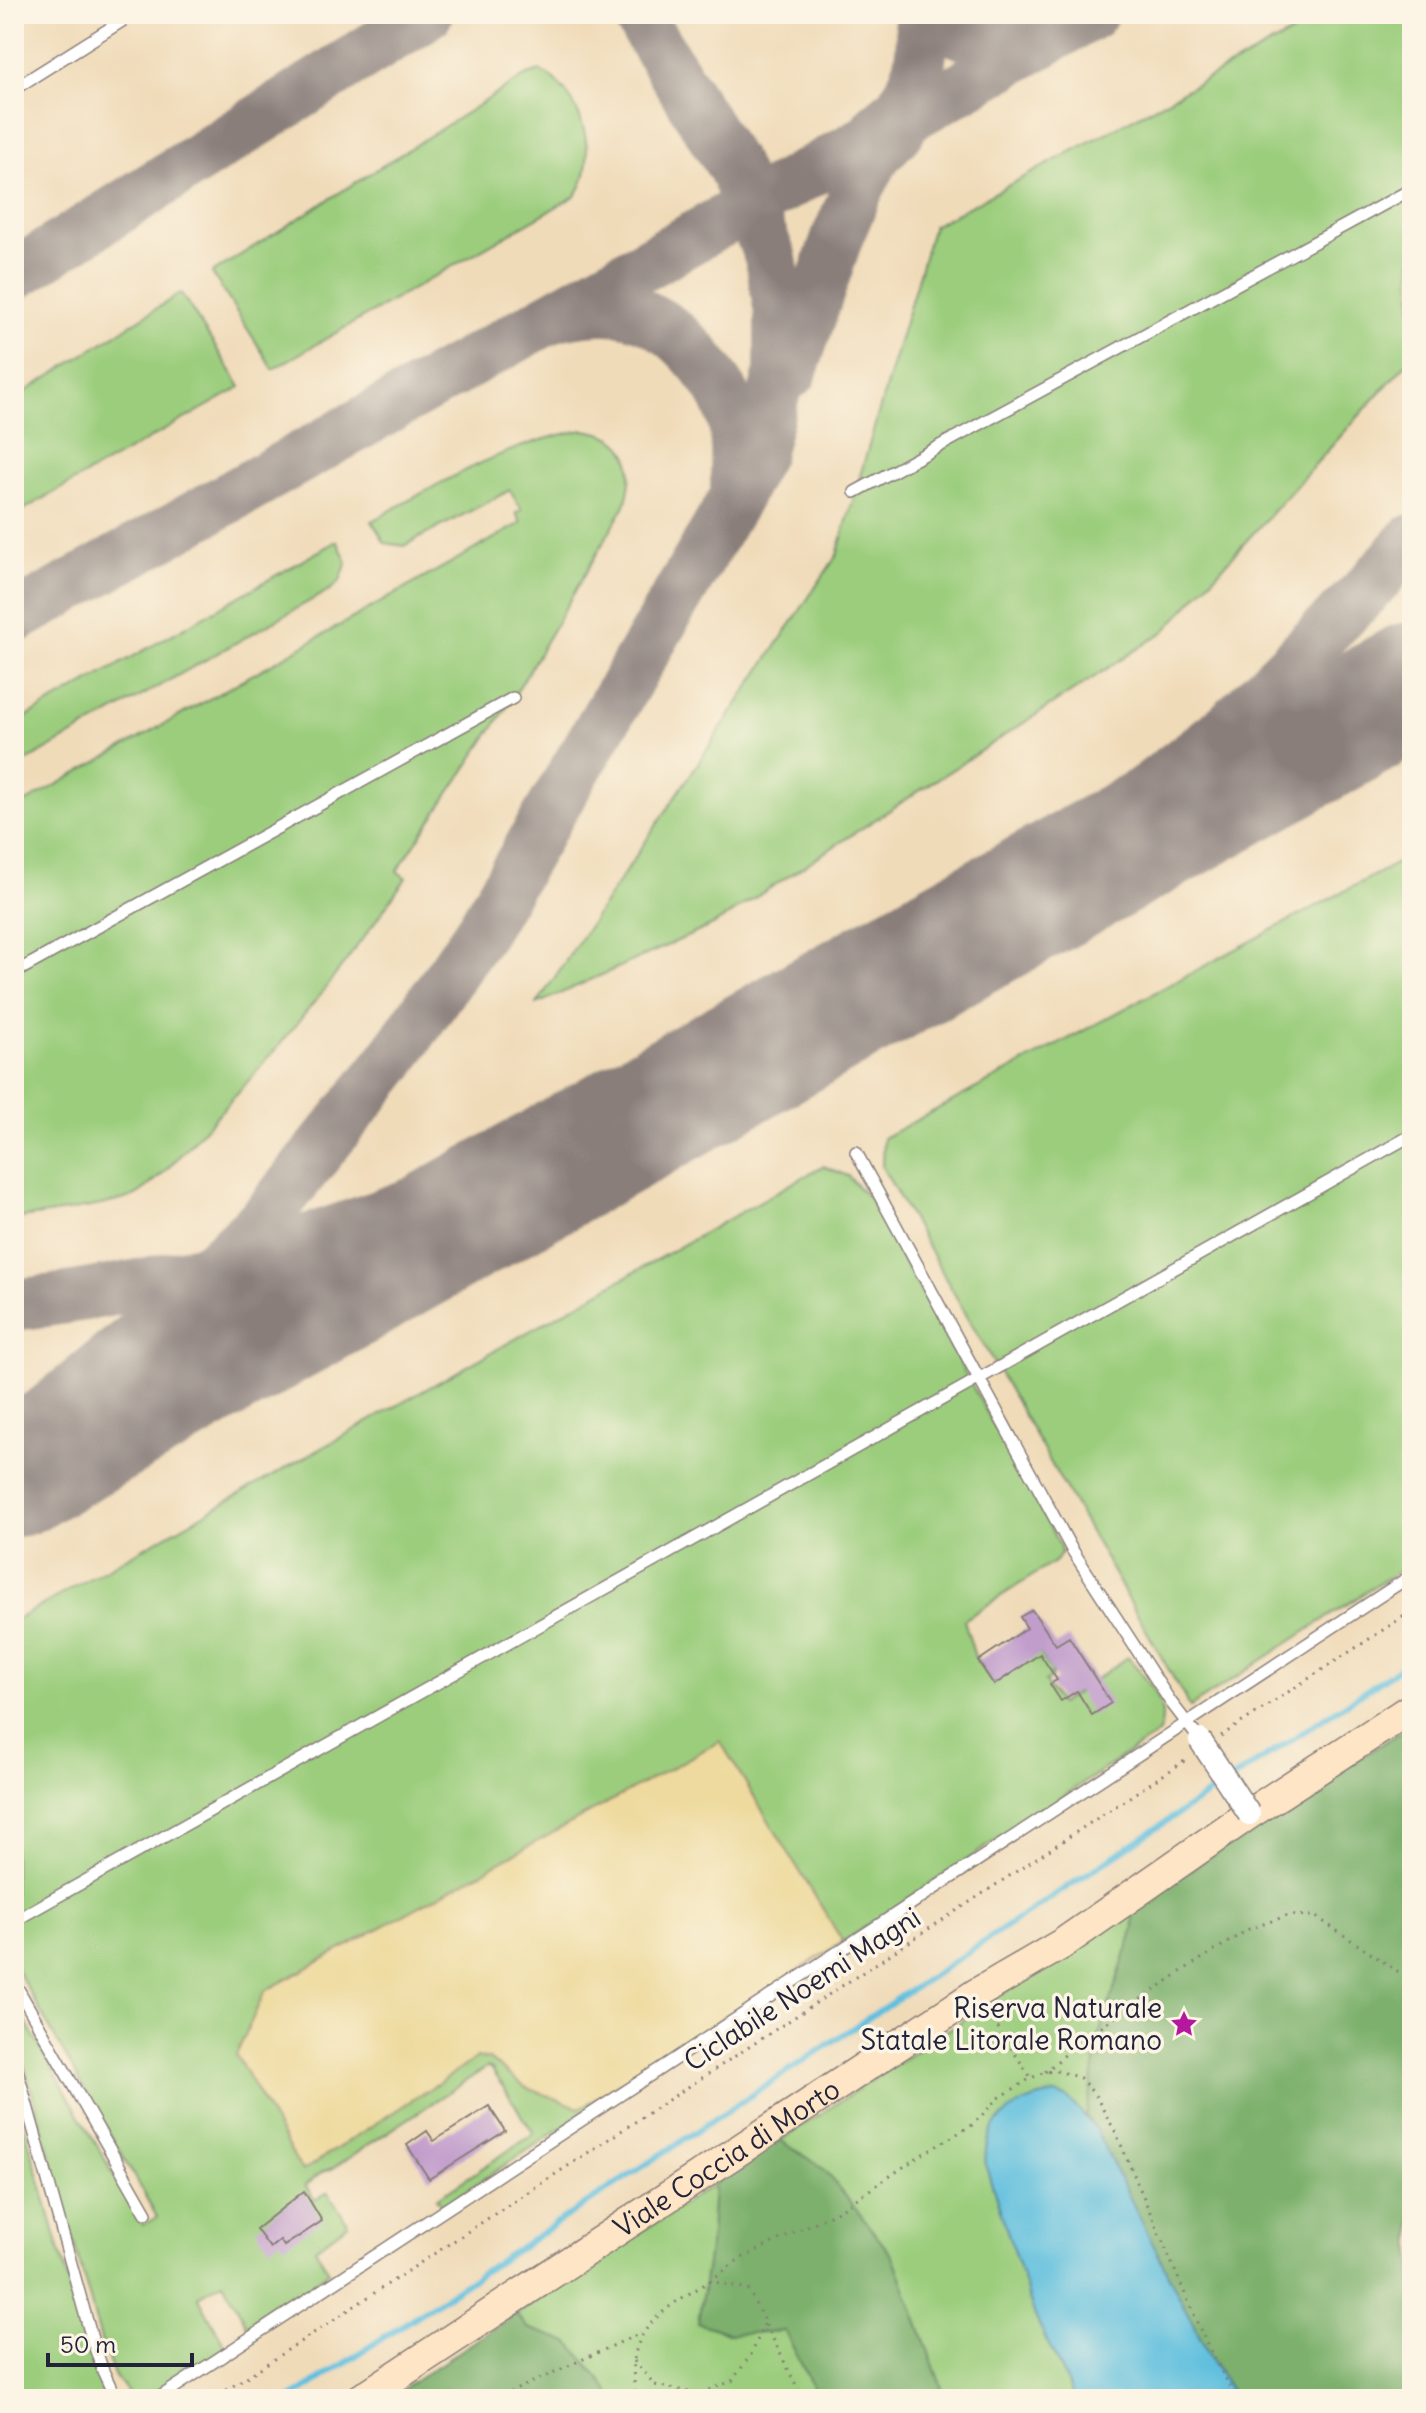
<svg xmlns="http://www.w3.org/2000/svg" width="1426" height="2413" font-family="Delius,sans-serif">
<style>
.green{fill:#9bcd7d;stroke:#5e785c;stroke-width:2}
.forest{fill:#7cb06c;stroke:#4f6954;stroke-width:2}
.sand{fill:#eeda9e;stroke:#887e6c;stroke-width:2}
.water{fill:#5fbfde;stroke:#40708c;stroke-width:2}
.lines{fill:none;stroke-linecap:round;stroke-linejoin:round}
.stream{stroke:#5fbfde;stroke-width:6}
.taxiway{stroke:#897e7a;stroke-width:52}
.runway{stroke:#897e7a;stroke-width:128}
.building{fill:#c19dcc}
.lane-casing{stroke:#897e7a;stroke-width:14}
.secondary-casing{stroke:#897e7a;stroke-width:33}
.path{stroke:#897e7a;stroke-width:3;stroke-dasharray:2 6;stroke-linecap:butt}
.lane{stroke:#fff;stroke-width:11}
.secondary{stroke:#fde5c5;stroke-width:30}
.street-bridge-casing{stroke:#897e7a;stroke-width:25;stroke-linecap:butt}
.street-bridge{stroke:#fff;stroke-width:22}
.labels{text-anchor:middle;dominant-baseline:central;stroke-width:7;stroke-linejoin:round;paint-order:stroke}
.street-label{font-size:28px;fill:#22223b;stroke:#fcf5e5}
.poi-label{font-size:28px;fill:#22223b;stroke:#fcf5e5;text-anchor:end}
</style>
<rect width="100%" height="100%" fill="#fcf5e5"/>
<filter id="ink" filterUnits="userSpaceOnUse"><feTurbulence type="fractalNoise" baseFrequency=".0125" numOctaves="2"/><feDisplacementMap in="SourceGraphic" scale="16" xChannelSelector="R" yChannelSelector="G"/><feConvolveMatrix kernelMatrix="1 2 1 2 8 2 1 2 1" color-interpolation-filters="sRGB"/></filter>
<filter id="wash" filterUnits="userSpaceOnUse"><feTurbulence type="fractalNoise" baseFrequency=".006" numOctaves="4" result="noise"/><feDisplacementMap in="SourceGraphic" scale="32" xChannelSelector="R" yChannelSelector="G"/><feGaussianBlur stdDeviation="1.8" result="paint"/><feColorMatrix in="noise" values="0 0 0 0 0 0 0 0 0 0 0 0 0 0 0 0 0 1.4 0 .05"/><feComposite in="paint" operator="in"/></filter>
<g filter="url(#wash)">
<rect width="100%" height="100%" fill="#f0dbb9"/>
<path class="green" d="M 1327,14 L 1412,14 L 1412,357 L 1165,631 L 713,925 L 537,1004 L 837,555 L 933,226 Z
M 540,71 C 581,88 602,161 575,196 L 273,369 L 212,273 L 525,76 Z
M 181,293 L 241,387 L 14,515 L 14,399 Z
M 584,430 C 632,435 637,466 625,505 L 513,698 L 397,871 L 406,878 C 346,965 281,1048 208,1125 C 188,1146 163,1177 139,1193 C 122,1205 39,1215 14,1219 L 14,809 L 521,523 L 516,513 L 522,510 L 510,490 L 404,546 L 385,543 L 372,521 C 439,483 507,443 584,430 Z
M 337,541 L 347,562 L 340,581 L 331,589 L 14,768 L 14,724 Z
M 1412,855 L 1412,1562 L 1190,1707 L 882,1167 L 883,1138 Z
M 823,1166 L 848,1176 L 871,1201 L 1060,1546 L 1061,1553 L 1057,1560 L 964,1620 L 975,1657 L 991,1680 L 1037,1649 L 1053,1673 L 1050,1675 L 1052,1677 L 1045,1682 L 1060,1704 L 1128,1657 C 1146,1680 1171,1702 1159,1733 L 443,2206 L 437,2198 L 532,2135 L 533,2132 L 491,2068 L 487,2067 L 333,2168 L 324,2171 L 305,2185 L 315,2200 L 328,2192 L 348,2224 L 315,2249 L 329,2272 L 311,2283 L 315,2290 L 251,2332 L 223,2282 L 198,2296 L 226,2348 L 149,2399 L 133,2399 L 115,2377 L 103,2347 L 14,2027 L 14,2002 L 143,2225 L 157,2217 L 14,1965 L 14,1621 Z
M 1412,1724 L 1412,2399 L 388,2399 Z
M 14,2089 L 85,2340 L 105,2399 L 14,2399 Z"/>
<path class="forest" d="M 1412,1724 L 1412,2399 L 1236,2399 L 1210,2358 L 1095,2128 L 1086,2116 L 1100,2032 L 1134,1928 L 1132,1908 Z
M 780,2140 L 825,2170 L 894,2258 L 946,2399 L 804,2399 L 814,2390 L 785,2331 L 731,2334 L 698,2323 L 711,2236 L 714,2184 Z
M 516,2314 L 528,2328 L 569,2342 L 611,2393 L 610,2399 L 388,2399 Z"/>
<path class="sand" d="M 720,1741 L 843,1942 L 580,2108 L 525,2087 L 489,2059 L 477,2058 L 302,2171 L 236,2055 L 265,1991 Z"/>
<path class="water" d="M 1055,2094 L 1068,2098 L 1095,2128 L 1210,2358 L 1236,2399 L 1075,2399 L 1035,2316 L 986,2167 C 981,2123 1014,2100 1055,2094 Z"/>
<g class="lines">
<path class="stream" d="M 1232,1779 L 1412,1660
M 290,2399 L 1222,1785"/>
<path class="taxiway" d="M 932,14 C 961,44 1009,44 1046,35
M 877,128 C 885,121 895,114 901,106 C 921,80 925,44 919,14
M 14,275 L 427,14
M 561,314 C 622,301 658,311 699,359 C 710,372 723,390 729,406 C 739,432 736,460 736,487
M 791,373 L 837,238 L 857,191 L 877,153 L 900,130
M 14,618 L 1092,14
M 922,959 L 1072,848 L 1228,727 L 1366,591 L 1412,540
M 14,1305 C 263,1278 490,1175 717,1076
M 14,1437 L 138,1335 L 266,1217 L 390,1063 L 481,930 L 735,498 L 758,454 L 780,372 L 780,313 L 771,259 L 734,169 L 637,14"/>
<path class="runway" d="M 14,1473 L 922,959 L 1412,686"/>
</g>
<g id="blocks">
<path class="building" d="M 1032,1610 L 1056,1645 L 1069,1637 L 1111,1703 L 1092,1715 L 1077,1691 L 1061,1701 L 1050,1684 L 1057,1680 L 1040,1654 L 994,1685 L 978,1661 L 1027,1628 L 1020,1617 Z
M 489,2106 L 505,2131 L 429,2179 L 407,2145 L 427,2131 L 434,2141 Z
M 304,2191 L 322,2221 L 284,2246 L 280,2240 L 270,2248 L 256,2229 Z"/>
</g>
</g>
<g filter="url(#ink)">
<use href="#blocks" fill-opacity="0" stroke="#897e7a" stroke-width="2"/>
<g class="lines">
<g class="lane-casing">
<path id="lane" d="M 14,89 L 133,14
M 855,492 L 1412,189
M 14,973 L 513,698
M 856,1152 L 1071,1548 L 1170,1701 L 1200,1740
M 14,1921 L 1412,1135
M 14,1982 L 146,2213
M 14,2059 L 92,2339 L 103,2371 L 116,2399
M 157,2399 L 1412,1575"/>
</g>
<g class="secondary-casing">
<g id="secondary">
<path id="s1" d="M 361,2399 L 976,1994 L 1062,1944 L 1249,1814 L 1412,1708"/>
</g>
</g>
<path class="path" d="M 1221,1736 L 1412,1611
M 989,2014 L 1031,2078
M 1045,2072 L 1083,2039 L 1182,1971 L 1249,1929 L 1289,1915 L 1315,1916 L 1412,1981
M 710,2281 L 738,2260 L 840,2210 L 921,2155 L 972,2125 L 999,2098 L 1031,2078 L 1045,2072 L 1058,2071 L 1080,2078 L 1095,2095 L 1116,2133 L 1207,2345 L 1237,2399
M 634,2361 L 655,2385 L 699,2394 L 732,2381 L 752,2353 L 765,2322
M 213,2399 L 1189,1758
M 495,2399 L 641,2333
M 636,2399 C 635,2387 632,2373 634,2361 C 638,2320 679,2300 710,2281 L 748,2289 L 803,2399"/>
<use href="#lane" class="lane"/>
<use href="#secondary" class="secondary"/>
<g class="street-bridge-casing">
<path id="street-bridge" d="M 1200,1740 L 1249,1814"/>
</g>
<use href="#street-bridge" class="street-bridge"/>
</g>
</g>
<defs>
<g id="sight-bare" transform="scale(2.16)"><path d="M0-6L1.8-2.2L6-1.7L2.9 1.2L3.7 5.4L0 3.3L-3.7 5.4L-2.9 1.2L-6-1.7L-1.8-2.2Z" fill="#b5179e" stroke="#fcf5e5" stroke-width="2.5" paint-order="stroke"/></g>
</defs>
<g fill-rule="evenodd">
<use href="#sight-bare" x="1184" y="2024"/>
</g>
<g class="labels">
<g class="street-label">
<text transform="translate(802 1989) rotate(-33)">Ciclabile Noemi Magni</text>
<text stroke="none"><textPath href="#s1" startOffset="438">Viale Coccia di Morto</textPath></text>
</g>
<g class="poi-label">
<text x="1162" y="2008">Riserva Naturale<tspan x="1162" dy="32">Statale Litorale Romano</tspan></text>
</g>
</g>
<rect width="1426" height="2413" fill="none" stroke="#fcf5e5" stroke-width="48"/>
<path d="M48 2353v12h144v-12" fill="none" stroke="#22223b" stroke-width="4"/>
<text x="60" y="2353" font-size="24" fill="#22223b" stroke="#fcf5e5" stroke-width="6" paint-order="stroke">50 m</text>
</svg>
